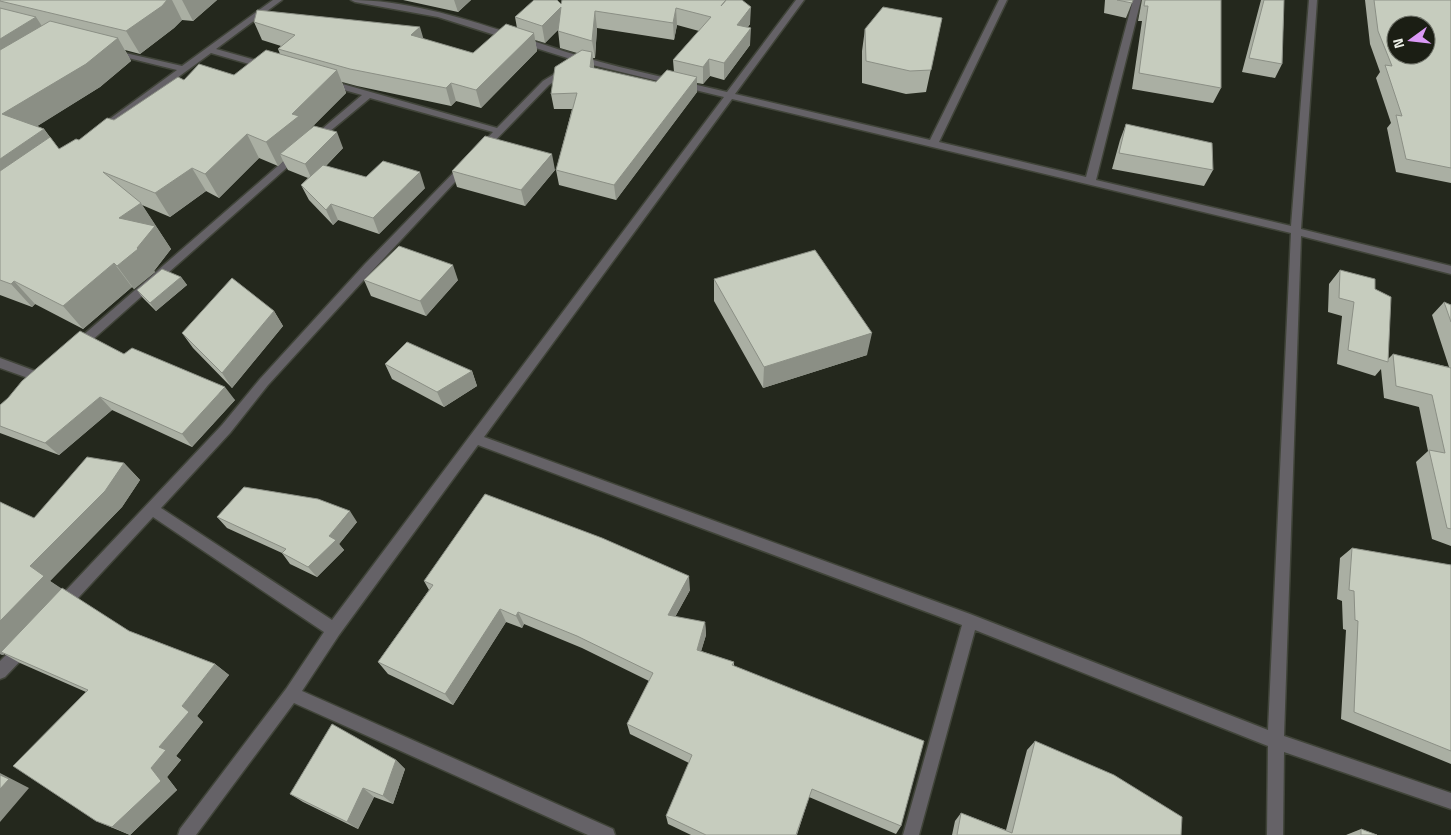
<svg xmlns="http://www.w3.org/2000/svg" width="1451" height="835" font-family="'Titillium Web',sans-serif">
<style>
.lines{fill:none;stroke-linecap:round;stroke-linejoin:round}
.minor-casing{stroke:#404439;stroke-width:3}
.minor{fill:#656267;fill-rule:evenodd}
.wall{fill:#aaafa3;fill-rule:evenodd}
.shaded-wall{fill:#8b8f85}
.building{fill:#c6ccbe;stroke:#8b8f85;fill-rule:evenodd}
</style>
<rect width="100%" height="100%" fill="#24281d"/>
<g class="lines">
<g class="minor-casing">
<path id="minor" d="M 273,0 L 282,0 L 216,49 L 269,64 L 269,68 L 263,68 L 211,53 L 106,130 L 100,130 L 100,126 L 177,70 L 108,53 L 108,49 L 182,66 Z
M 351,0 C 427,0 510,35 583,57 C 630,71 679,80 727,92 L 796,0 L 804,0 L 735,94 L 930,140 L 999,0 L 1007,0 L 939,142 L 1086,177 L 1133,0 L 1141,0 L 1096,180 L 1291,226 L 1309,0 L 1317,0 L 1301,229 L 1451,266 L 1451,274 L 1301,236 L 1284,736 L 1451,793 L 1451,809 L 1284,752 L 1283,835 L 1267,835 L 1268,746 L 975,630 L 919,835 L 903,835 L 962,625 L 478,445 L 339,635 L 302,691 L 613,829 L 615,835 L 588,835 L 294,703 L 196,835 L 178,835 L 180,829 L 286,689 L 324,632 L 153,517 L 66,611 L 61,613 L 56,611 L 54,606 L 56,601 L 222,425 L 260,379 L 365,264 L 462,164 L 468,164 L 468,168 L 373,270 L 268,385 L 230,433 L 161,508 L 332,620 L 724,97 L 580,62 L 438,17 L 355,2 ZM 732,99 L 1291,233 L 1268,730 L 970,614 L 484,437 Z
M 566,67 L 570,70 L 569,72 L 549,85 L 484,152 L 481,153 L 476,150 L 493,132 L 370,98 L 317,142 L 314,143 L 309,140 L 362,95 L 326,85 L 326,81 L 332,81 L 497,128 L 543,81 Z
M 297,151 L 300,152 L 300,156 L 81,350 L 73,350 L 71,347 L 73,344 L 294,152 Z
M 0,358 L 46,375 L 48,378 L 46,381 L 42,383 L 0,368 Z
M 24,640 L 29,642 L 31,647 L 29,652 L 5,677 L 0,679 L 0,661 L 19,642 Z"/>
</g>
<use href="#minor" class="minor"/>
</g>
<path class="wall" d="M 0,0 L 217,0 L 193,21 L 182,20 L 174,28 L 140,54 L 125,50 L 131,61 L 100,87 L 37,126 L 44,129 L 59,149 L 79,140 L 184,80 L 234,75 L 280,54 L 278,49 L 281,46 L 262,40 L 254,22 L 423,39 L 473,53 L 517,28 L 515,17 L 561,4 L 742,0 L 750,24 L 748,27 L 750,45 L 724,80 L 710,76 L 703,84 L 697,83 L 697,92 L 616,200 L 559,185 L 556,170 L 572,109 L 554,109 L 551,94 L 577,53 L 560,48 L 558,30 L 545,43 L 535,40 L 537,51 L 481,108 L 456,101 L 451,106 L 357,86 L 342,82 L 346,93 L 309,130 L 343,148 L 326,166 L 366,177 L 425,188 L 379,234 L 338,220 L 333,225 L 309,200 L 301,185 L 308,178 L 288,170 L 283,161 L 278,166 L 259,158 L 219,198 L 206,191 L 170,217 L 142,205 L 171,249 L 154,271 L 155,272 L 134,289 L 132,287 L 83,329 L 35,304 L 32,307 L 0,295 ZM 677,25 L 699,31 L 673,60 L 674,72 L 656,82 L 594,68 L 593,58 L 595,58 L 597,28 L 674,40 Z
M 403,0 L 471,0 L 458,12 Z
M 1105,0 L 1133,0 L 1126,18 L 1104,13 Z
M 1142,0 L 1221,0 L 1221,88 L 1213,103 L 1132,89 L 1142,21 L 1138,21 Z
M 1261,0 L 1284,0 L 1282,64 L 1275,78 L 1242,72 Z
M 1365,0 L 1451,0 L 1451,183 L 1396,172 L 1387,128 L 1391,123 L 1376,78 L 1380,72 L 1370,44 Z
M 942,18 L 926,92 L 906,94 L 862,83 L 862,51 L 865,29 Z
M 1126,124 L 1213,170 L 1204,186 L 1112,169 L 1120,140 Z
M 555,170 L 525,206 L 457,187 L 452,171 Z
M 1340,270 L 1375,289 L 1388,359 L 1393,354 L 1449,367 L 1432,315 L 1444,302 L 1451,305 L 1451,546 L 1432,539 L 1416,462 L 1428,451 L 1419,407 L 1384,398 L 1381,369 L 1375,376 L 1337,364 L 1342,316 L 1328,312 L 1329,284 Z
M 181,277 L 187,285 L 156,311 L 143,298 L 137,290 Z
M 714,279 L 867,355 L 763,388 L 714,301 Z
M 364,280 L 458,280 L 426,316 L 371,296 Z
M 274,311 L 283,326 L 232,388 L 193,348 L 182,333 Z
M 124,354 L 235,400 L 192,447 L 112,410 L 59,455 L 0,433 L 0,405 Z
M 385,364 L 472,371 L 477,386 L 444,407 L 392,379 Z
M 124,463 L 140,480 L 122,507 L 50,581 L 61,589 L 129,631 L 215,664 L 229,675 L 197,716 L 203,722 L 176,756 L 181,760 L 167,777 L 177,790 L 130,835 L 96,821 L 86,692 L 20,663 L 4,654 L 3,655 L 0,654 L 0,502 L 34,518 Z
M 217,517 L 357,522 L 339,544 L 344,550 L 317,577 L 290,564 L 282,553 L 227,528 Z
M 1352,548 L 1451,565 L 1451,764 L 1341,719 L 1346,630 L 1343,629 L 1342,601 L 1337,599 L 1340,558 Z
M 424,581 L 690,590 L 675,617 L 705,622 L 706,635 L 701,651 L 734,662 L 734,666 L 901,826 L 896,834 L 809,797 L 797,835 L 691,835 L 668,824 L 666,816 L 689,763 L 630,734 L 627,724 L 649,681 L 582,648 L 524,624 L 522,628 L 506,622 L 453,705 L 388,674 L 378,662 L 429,590 Z
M 1035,741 L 1181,835 L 952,835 L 955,821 L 961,813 L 1006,830 L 1027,750 Z
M 396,760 L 405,769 L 393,804 L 374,797 L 358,829 L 303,802 L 290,794 Z
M 1361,829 L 1377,835 L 1346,835 Z"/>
<path class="shaded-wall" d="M 167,0 L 172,0 L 182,20 L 174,28 L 140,54 L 126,31 Z
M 182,0 L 217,0 L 193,21 Z
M 454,0 L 471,0 L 458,12 Z
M 561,7 L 563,24 L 545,43 L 542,26 Z
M 751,7 L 750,24 L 737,42 L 737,25 Z
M 676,8 L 677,25 L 674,40 L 673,23 Z
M 595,11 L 597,28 L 595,58 L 592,41 Z
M 36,17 L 51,40 L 0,72 L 0,39 Z
M 420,27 L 425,44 L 411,35 Z
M 751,28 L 750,45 L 724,80 L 724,63 Z
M 534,33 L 537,51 L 481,108 L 476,90 Z
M 118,38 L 131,61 L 100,87 L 20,137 L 2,114 Z
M 592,52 L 594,67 L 593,82 L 590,67 Z
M 709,59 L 710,76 L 703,84 L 703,67 Z
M 337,70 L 346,93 L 306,133 L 280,154 L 283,161 L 278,166 L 266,142 L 292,114 Z
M 697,77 L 697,92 L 616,200 L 614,185 Z
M 451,83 L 456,101 L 451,106 L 446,88 Z
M 44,129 L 60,152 L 0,196 L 0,159 Z
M 337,132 L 343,148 L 312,180 L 305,164 Z
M 247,134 L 259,158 L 219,198 L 205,174 Z
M 552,154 L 555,170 L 525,206 L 521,190 Z
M 192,168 L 206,191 L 170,217 L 155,193 Z
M 420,172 L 425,188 L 379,234 L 373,218 Z
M 141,203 L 171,249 L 154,271 L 155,272 L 134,289 L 117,266 L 137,248 L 119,218 Z
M 331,204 L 338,220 L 333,225 L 326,210 Z
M 114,263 L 132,287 L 83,329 L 63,306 Z
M 453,265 L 458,280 L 426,316 L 420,301 Z
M 181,277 L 187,285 L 156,311 L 150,303 Z
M 14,281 L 35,304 L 32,307 L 11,284 Z
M 274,311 L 283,326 L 232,388 L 222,373 Z
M 872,333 L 867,355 L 763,388 L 764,367 Z
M 472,371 L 477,386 L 444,407 L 437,392 Z
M 225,387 L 235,400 L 192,447 L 182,434 Z
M 100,397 L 112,410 L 59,455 L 45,443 Z
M 124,463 L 140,480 L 122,507 L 50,581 L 64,590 L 1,652 L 4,654 L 3,655 L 0,654 L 0,621 L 30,566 Z
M 350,511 L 357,522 L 339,544 L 344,550 L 317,577 L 308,567 L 329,536 Z
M 689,576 L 690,590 L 669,628 L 668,615 Z
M 500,609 L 506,622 L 453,705 L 445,694 Z
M 518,612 L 524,624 L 522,628 L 516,616 Z
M 705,622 L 706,635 L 698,662 L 697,650 Z
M 215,664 L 229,675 L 197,716 L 203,722 L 176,756 L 181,760 L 167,777 L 177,790 L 130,835 L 112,827 L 151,768 L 159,747 L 182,706 Z
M 396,760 L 405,769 L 393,804 L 383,796 Z
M 0,773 L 29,788 L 0,822 Z
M 363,788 L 374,797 L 358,829 L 347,822 Z"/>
<path class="building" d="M 0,0 L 167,0 L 162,6 L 126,31 L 0,1 Z
M 534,0 L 557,0 L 561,4 L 562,0 L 726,0 L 721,6 L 726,0 L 742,0 L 751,7 L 737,25 L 751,28 L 724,63 L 709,59 L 703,67 L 673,60 L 711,17 L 676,8 L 673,23 L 595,11 L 592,41 L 558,31 L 561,7 L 542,26 L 515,17 Z
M 1117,0 L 1133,0 L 1132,3 Z
M 1145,0 L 1221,0 L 1221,88 L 1139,73 L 1148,6 L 1144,6 Z
M 1264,0 L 1284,0 L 1282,64 L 1249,58 Z
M 1374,0 L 1451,0 L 1451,168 L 1406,159 L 1396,115 L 1402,116 L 1385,65 L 1392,66 L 1378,31 ZM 1396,25 L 1426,25 L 1426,55 L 1396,55 Z
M 883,7 L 942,18 L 931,70 L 910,71 L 866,61 L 865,29 Z
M 0,8 L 36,17 L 0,39 Z
M 257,10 L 420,27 L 411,35 L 473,53 L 506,24 L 534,33 L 476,90 L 451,83 L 446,88 L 350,69 L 278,49 L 295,35 L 254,22 Z
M 50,21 L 118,38 L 86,64 L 2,114 L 44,129 L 0,159 L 0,50 Z
M 266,50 L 337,70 L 292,114 L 299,116 L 266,142 L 247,134 L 205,174 L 192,168 L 155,193 L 103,172 L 141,203 L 119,218 L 155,226 L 137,248 L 138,249 L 117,266 L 114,263 L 63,306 L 14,281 L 11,284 L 0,280 L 0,171 L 50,137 L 59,149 L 76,139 L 79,140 L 107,118 L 114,120 L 178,77 L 184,80 L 199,64 L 234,75 Z
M 582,50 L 592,52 L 590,67 L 656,82 L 667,70 L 697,77 L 614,185 L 556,170 L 577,93 L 551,94 L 555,67 Z
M 1126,124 L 1212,143 L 1213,170 L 1119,153 Z
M 314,126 L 337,132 L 305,164 L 280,154 Z
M 485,136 L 552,154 L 521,190 L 452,171 Z
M 383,161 L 420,172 L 373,218 L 331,204 L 326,210 L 301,185 L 323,165 L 366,177 Z
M 399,246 L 453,265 L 420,301 L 364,280 Z
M 815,250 L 872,333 L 764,367 L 714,279 Z
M 162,269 L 181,277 L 150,303 L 137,290 Z
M 1340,270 L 1375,279 L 1375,289 L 1391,297 L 1388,362 L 1348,350 L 1354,302 L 1339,298 Z
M 232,278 L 274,311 L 222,373 L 182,333 Z
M 1444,302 L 1451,305 L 1451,322 Z
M 80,331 L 124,354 L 132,348 L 225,387 L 182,434 L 100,397 L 45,443 L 0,426 L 0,405 L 8,398 L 22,381 Z
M 407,342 L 472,371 L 437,392 L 385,364 Z
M 1393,354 L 1451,368 L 1451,529 L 1447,528 L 1429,450 L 1445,453 L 1432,395 L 1396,386 Z
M 87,457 L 124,463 L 105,491 L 30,566 L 44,576 L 0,621 L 0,502 L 34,518 Z
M 244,487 L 318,499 L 350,511 L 329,536 L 336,540 L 308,567 L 282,553 L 286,549 L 217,517 Z
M 485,494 L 602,538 L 689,576 L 668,615 L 705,622 L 697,650 L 734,662 L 732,665 L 924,741 L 901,826 L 812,789 L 796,835 L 706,835 L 666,816 L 692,755 L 627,724 L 653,673 L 577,636 L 518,612 L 516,616 L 500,609 L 445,694 L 378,662 L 433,585 L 424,581 Z
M 1352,548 L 1451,565 L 1451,751 L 1354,712 L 1358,621 L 1355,620 L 1354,591 L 1349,590 Z
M 62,588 L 129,631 L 215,664 L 182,706 L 189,712 L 159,747 L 166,750 L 151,768 L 161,781 L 112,827 L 96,821 L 13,766 L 88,690 L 1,652 Z
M 332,724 L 396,760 L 383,796 L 363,788 L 347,822 L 290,794 Z
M 1035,741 L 1114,775 L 1182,817 L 1181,835 L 957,835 L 961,813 L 1012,833 Z
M 0,775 L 9,779 L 0,789 Z
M 1361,829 L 1377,835 L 1361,835 Z"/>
<g transform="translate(1411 40) rotate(255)"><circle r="24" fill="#1b1e14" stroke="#6e7168"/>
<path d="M0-4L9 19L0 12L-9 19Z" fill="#db99f6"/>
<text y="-8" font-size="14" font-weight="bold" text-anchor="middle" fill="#ebeee6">N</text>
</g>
</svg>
